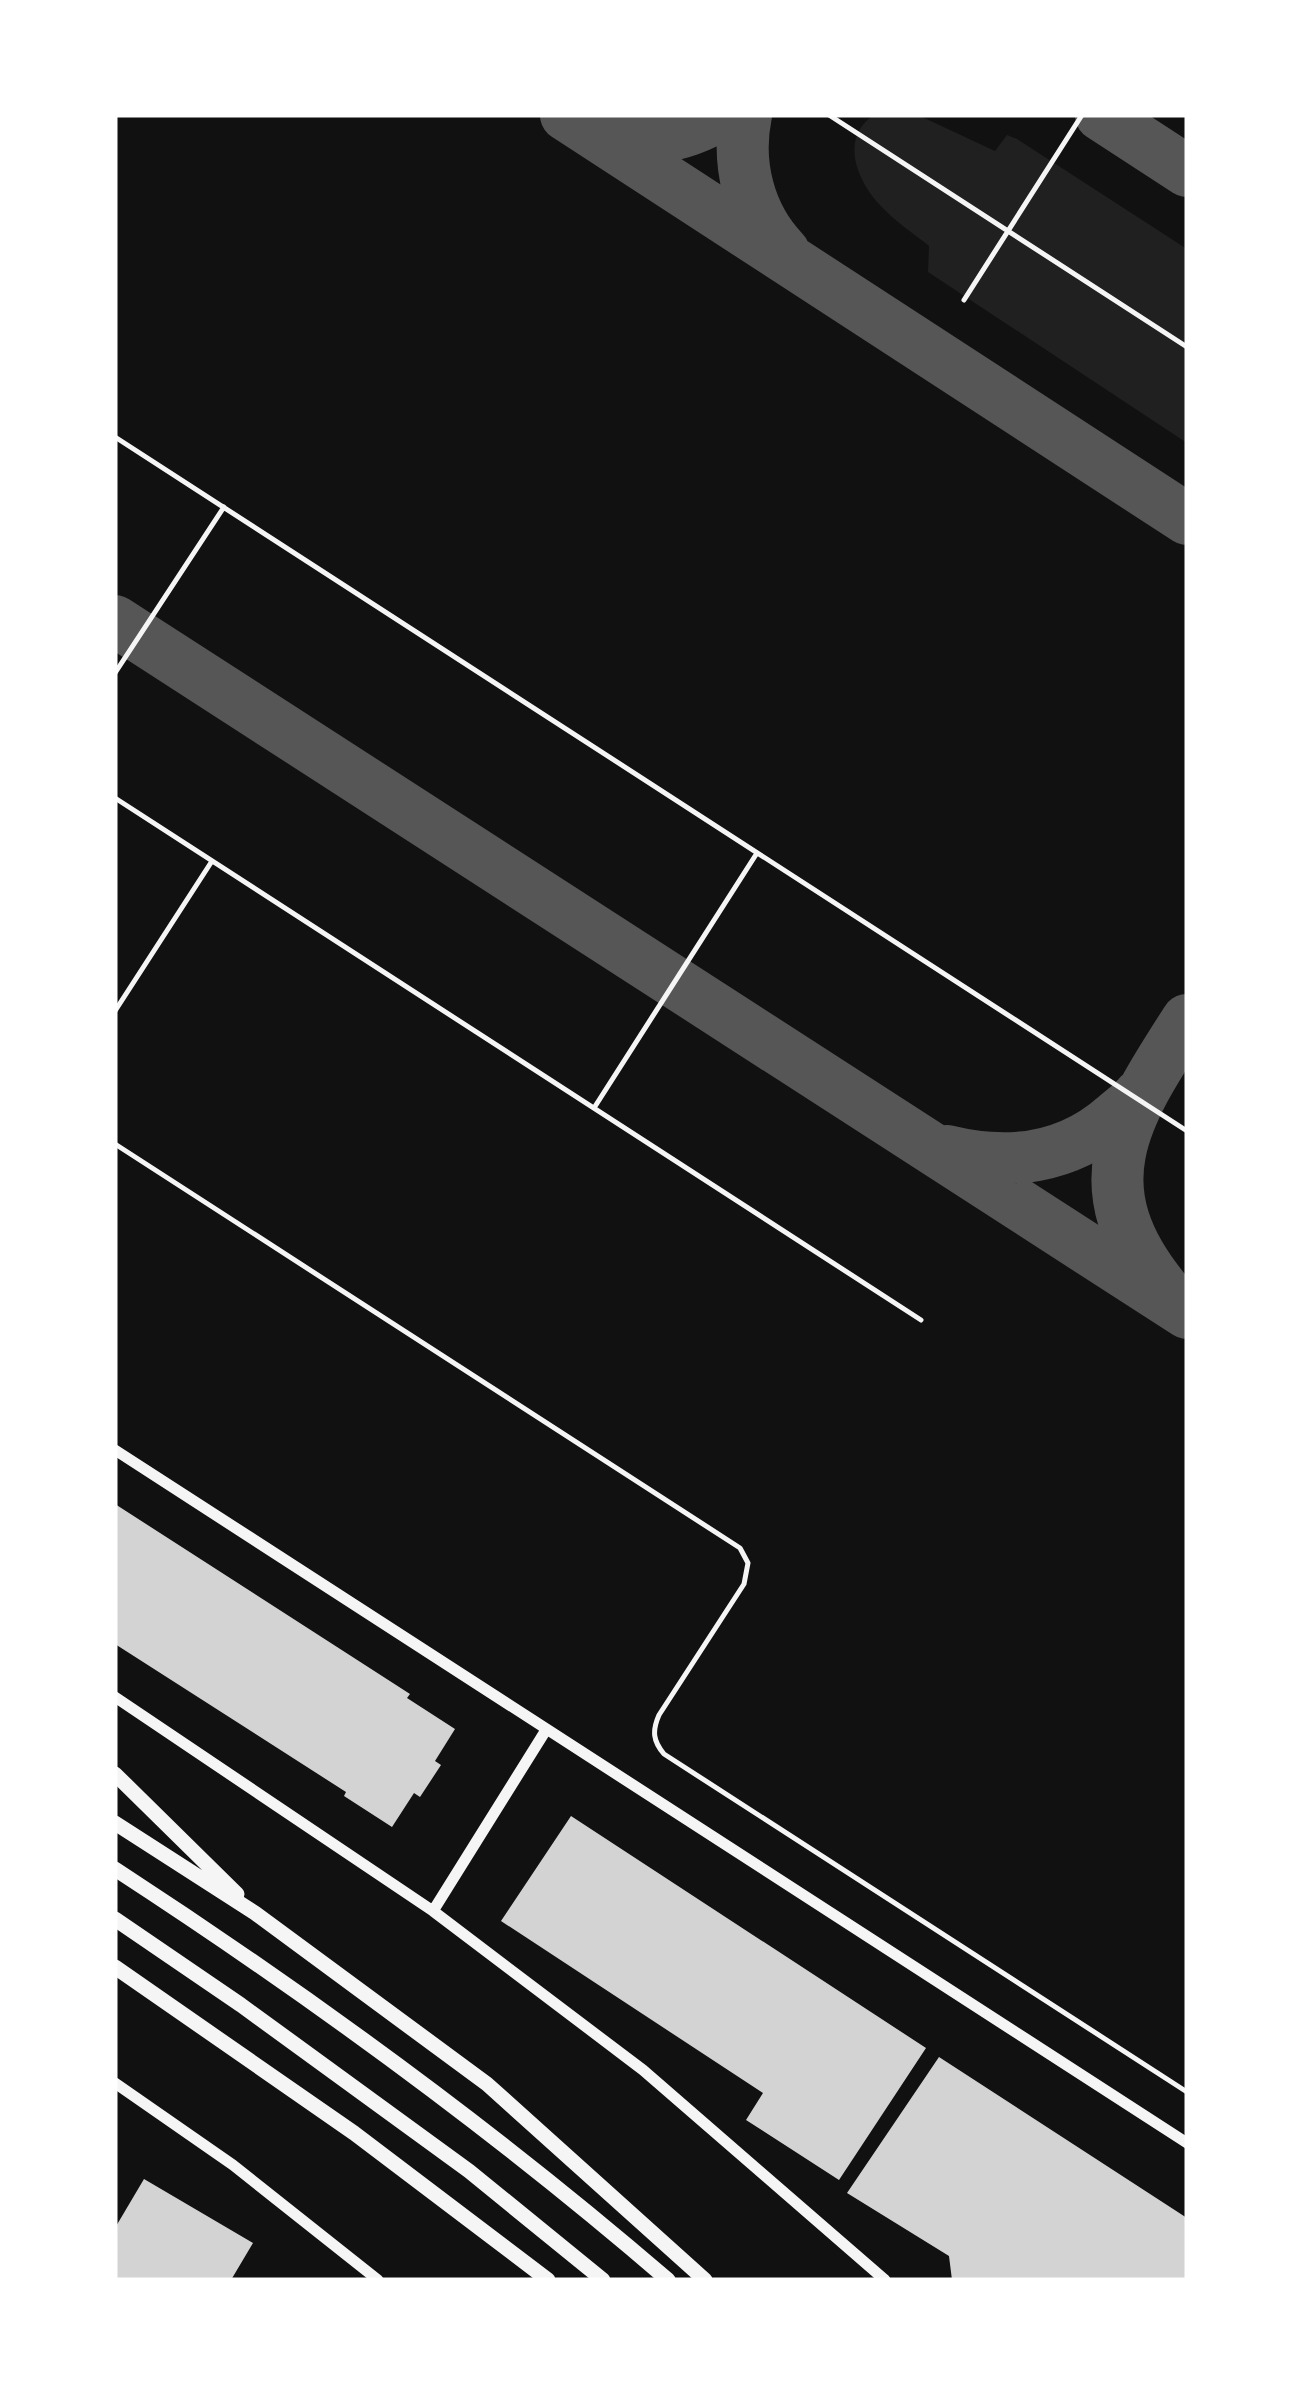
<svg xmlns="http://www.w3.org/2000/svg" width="1302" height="2395" font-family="'Exo 2',sans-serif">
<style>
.green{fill:#202020}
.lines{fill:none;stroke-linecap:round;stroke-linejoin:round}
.taxiway{stroke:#565656;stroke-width:52}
.building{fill:#d3d3d3}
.service{stroke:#f5f5f5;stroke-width:5}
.tertiary{stroke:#f5f5f5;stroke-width:11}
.motorway{stroke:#f5f5f5;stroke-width:15}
</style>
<rect width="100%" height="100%" fill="#111"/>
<path class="green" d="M 874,115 L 920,116 L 995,151 L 1007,135 L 1017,139 L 1187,249 L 1187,443 L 928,272 L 929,246 C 913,233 893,220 879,204 C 856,179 840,137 874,115 Z"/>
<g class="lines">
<path class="taxiway" d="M 566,115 L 1187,519
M 746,115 C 736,164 749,216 784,252
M 1101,115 L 1187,171
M 597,130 C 638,146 684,137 720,115
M 115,621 L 1187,1313
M 947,1151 C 1008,1166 1068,1159 1116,1116 C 1124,1109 1133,1103 1139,1095
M 1166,1292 C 1079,1187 1123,1119 1187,1020"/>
</g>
<path class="building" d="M 115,1504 L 410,1694 L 407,1698 L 455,1729 L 435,1761 L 441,1765 L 420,1797 L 414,1793 L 392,1827 L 344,1796 L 346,1792 L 115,1644 Z
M 571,1816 L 926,2048 L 839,2180 L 746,2120 L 763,2093 L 501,1921 Z
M 939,2057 L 1187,2218 L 1187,2280 L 952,2280 L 949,2256 L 847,2193 Z
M 144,2179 L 253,2243 L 231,2280 L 115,2280 L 115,2228 Z"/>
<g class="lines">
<path class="service" d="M 829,115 L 1187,347
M 964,300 L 1082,115
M 115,437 L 1187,1131
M 115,673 L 224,507
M 115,798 L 921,1320
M 115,1011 L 212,861
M 594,1108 L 757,853
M 115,1144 L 740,1548 L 748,1563 L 744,1584 L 659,1715 C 652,1731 653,1741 664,1754 L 1187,2092"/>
<path class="tertiary" d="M 115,1450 L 1187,2143
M 115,1697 L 433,1911 L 643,2070 L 885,2280
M 433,1911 L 546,1730
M 115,2083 L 233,2165 L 378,2280"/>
<path class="motorway" d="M 115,1774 L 237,1894
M 115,1823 L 255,1913 L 487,2084 L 705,2280
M 115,1869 C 307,1994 495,2131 668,2280
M 115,1919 L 241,2005 L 469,2171 L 603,2280
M 115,1967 L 354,2133 L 548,2280"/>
</g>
<rect width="1302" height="2395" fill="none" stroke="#ffffff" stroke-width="235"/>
</svg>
